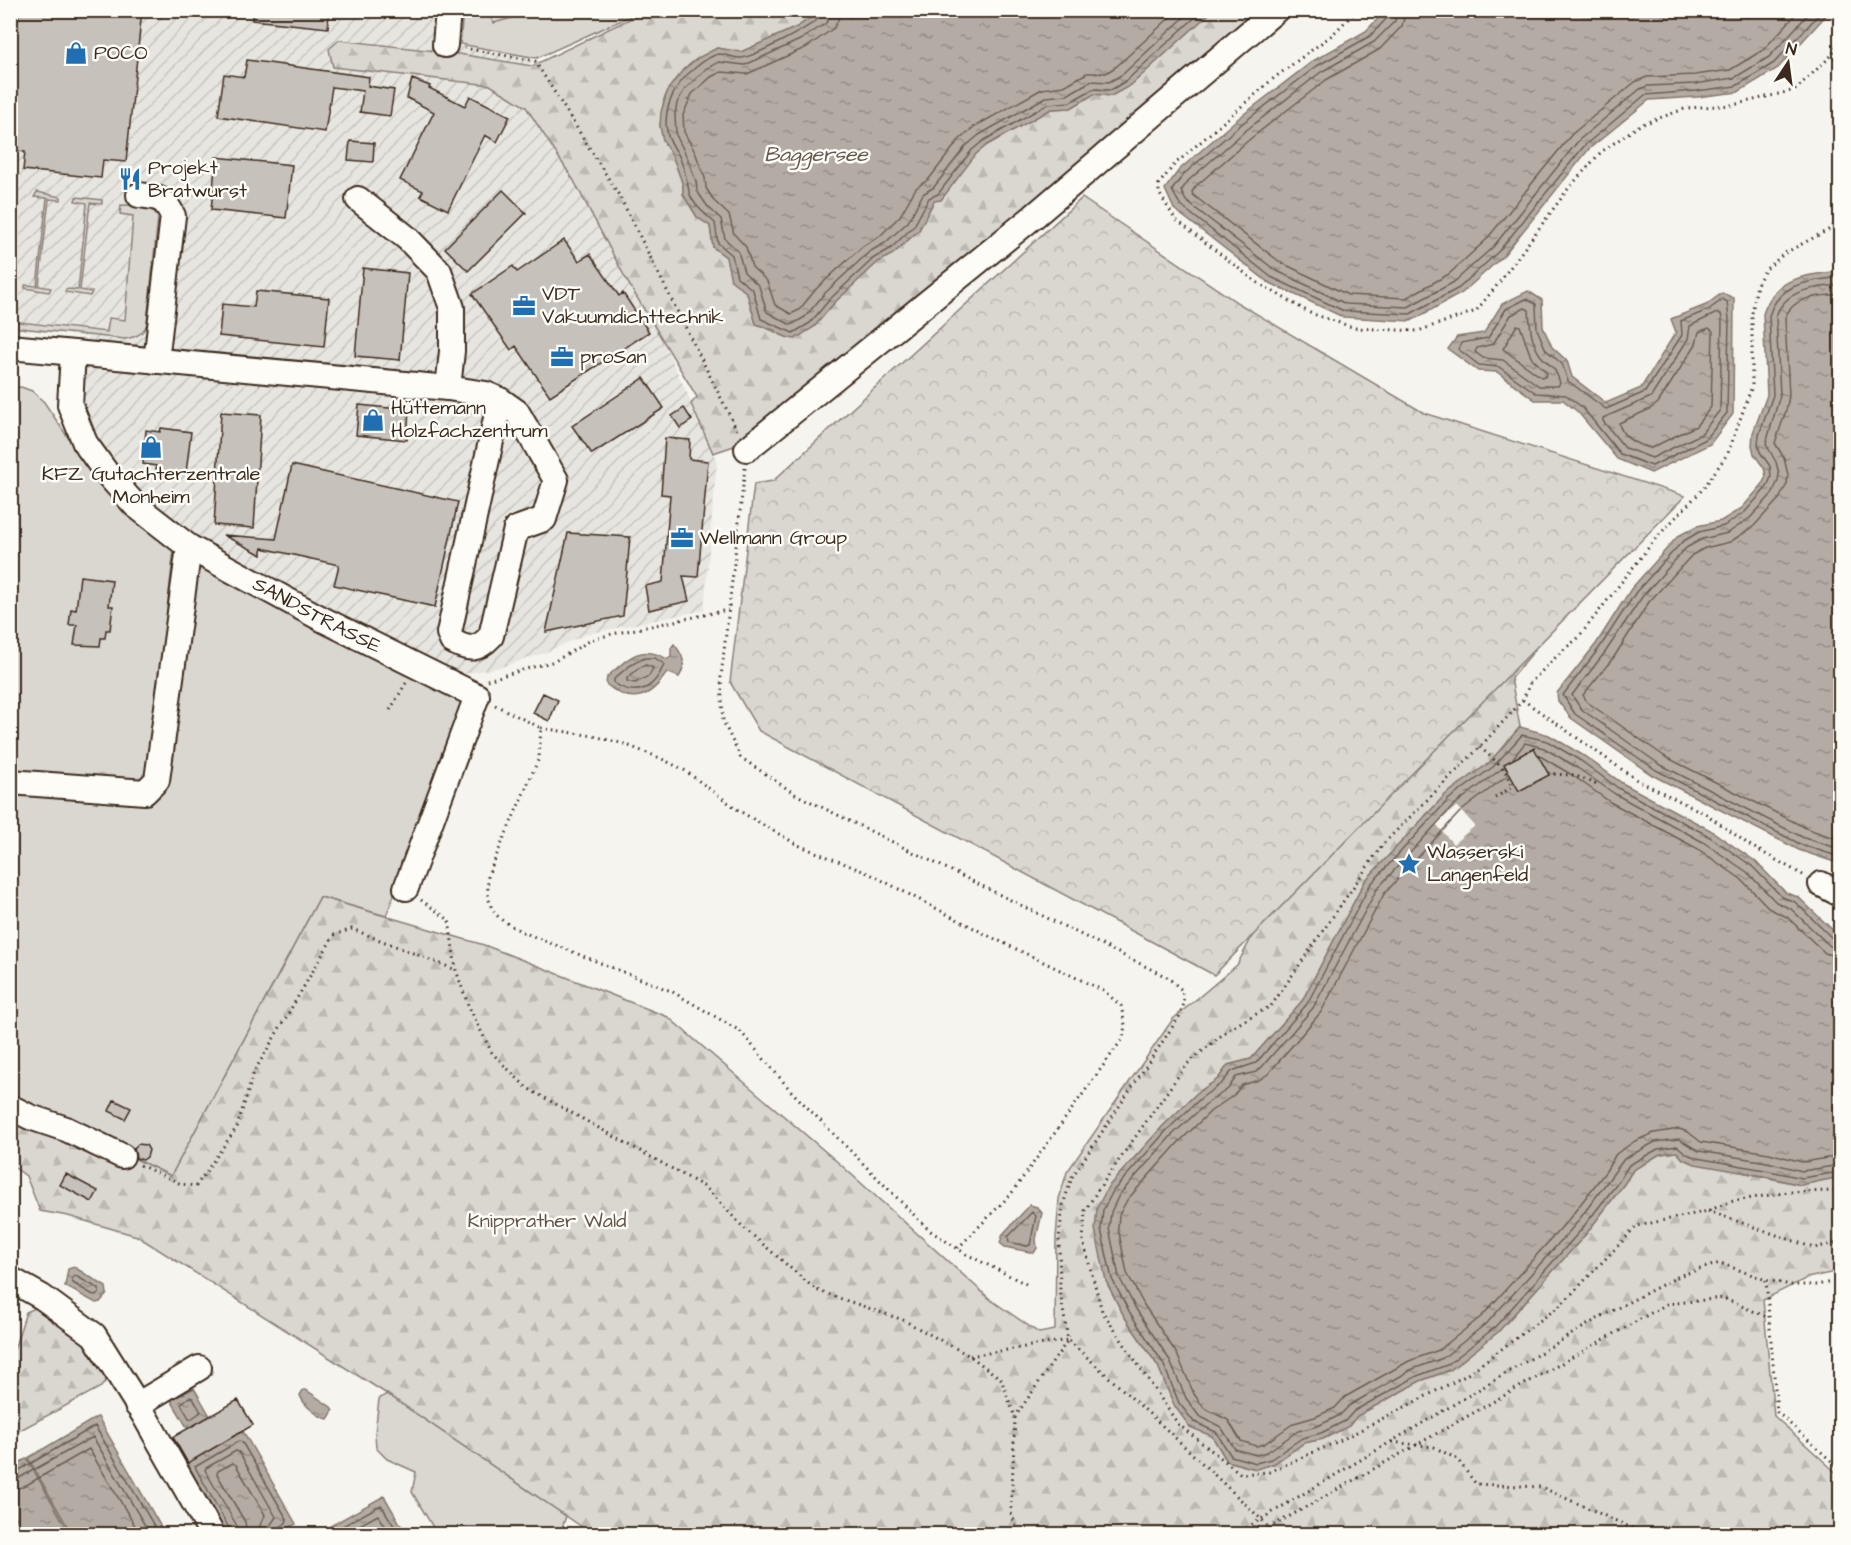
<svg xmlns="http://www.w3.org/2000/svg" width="1851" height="1545" font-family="'Architects Daughter',sans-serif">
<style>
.industrial{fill:url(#industrial-furrows)}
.grass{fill:#dad6d0;stroke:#8a8077;stroke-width:1.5}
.forest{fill:url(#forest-firs);stroke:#8a8077;stroke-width:1.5}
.park{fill:url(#park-crowns);stroke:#8a8077;stroke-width:1.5}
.water{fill:url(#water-ripples);stroke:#84786e;stroke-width:1.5}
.pier{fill:#f5f4ee}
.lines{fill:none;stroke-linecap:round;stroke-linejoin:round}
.shore{stroke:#6b5e54;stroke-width:1.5}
.building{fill:#c7c1bb;stroke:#3b2a1e;stroke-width:1.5}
.minor-casing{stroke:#3b2a1e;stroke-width:28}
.path{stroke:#3b2a1e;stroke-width:3;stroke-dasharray:1.5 4.5;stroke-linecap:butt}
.minor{stroke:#fdfcf7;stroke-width:24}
.labels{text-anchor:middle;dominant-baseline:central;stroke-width:5;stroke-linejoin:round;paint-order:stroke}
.poi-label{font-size:20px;fill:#3b2a1e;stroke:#fdfcf7;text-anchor:start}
.street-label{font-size:20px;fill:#3b2a1e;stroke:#fdfcf7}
.park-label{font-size:20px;fill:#63554a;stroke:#fdfcf7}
.water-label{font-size:21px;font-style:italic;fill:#65584d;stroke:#fdfcf7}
</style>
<defs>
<pattern id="industrial-furrows" width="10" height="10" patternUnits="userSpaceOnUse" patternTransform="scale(1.5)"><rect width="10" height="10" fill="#e7e5df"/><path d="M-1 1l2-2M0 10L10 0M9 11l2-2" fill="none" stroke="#c7c5bf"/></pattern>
<pattern id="forest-firs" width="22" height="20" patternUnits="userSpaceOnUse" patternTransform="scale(1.5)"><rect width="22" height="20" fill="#dad6d0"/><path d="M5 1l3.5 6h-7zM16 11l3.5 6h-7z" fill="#bcb8b2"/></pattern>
<pattern id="park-crowns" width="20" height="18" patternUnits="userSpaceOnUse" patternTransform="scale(1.5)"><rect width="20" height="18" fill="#dad6d0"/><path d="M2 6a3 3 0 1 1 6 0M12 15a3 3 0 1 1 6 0" fill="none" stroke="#bcb8b2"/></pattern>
<pattern id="water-ripples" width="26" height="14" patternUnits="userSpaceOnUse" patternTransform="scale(1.5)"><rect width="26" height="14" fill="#b4aca4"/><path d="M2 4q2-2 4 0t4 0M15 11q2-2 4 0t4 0" fill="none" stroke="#948c85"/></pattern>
</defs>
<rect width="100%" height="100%" fill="#f5f4ee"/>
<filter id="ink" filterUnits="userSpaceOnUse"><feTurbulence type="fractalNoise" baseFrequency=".0167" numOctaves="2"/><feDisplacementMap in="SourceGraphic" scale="12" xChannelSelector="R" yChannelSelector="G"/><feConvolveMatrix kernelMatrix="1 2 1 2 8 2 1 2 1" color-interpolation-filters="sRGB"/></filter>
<g filter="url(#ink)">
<path class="industrial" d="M 10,11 L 640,11 L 537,55 L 516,84 L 627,262 L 717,459 L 704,610 L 587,634 L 542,654 L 501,667 L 459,675 L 188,537 L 122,480 L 88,428 L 83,409 L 87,337 L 11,328 Z"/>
<path class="grass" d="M 463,11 L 489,11 L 493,23 L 538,11 L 642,11 L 537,58 L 460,44 Z
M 37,192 L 61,197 L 61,200 L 49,199 L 39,286 L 51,288 L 49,292 L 25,288 L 25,285 L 37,286 L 47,198 L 34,197 Z
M 76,197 L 102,200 L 102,204 L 90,203 L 80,290 L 92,292 L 90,296 L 65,292 L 66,289 L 78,290 L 87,203 L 75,201 Z
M 121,205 C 134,206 152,204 158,217 L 147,323 C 144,334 136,337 125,339 L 11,327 L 11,321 L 107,332 L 109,318 L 125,320 L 133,216 L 120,214 Z
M 21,387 L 32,391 L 44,402 L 77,451 L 174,549 L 147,784 L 11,774 L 10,388 Z
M 202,567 L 469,702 L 386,916 L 320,897 L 171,1176 L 11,1099 L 10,787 L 152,795 L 192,573 Z
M 387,1394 L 566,1516 L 560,1534 L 437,1534 L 412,1492 L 416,1472 L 387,1459 L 376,1448 L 375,1433 L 379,1399 Z"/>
<path class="forest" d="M 646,11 L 820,11 L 797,27 L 741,52 L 717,48 L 684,69 L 674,81 L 664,99 L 660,126 L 663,140 L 674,160 L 683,185 L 683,194 L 697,217 L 710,226 L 713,247 L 726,257 L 732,280 L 747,293 L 756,324 C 769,328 777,334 789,338 L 814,327 L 834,303 L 878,262 L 893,254 L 919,230 L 934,201 L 976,154 L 987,145 L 1051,109 L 1071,108 L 1094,94 L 1111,96 L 1131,85 L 1212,11 L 1262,11 L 749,441 L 713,453 L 691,404 L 697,397 L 627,281 L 574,181 L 526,107 L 490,85 L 333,67 L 329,49 L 339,40 L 453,53 L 532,66 Z
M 1511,622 L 1535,650 L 1511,678 L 1520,727 L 1489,763 L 1445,795 L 1365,881 L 1302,1001 L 1251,1059 L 1228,1065 L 1218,1079 L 1197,1093 L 1163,1126 L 1108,1187 L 1106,1281 L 1124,1316 L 1158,1366 L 1174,1405 L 1190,1427 L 1212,1436 L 1227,1461 L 1256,1469 L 1273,1464 L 1304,1443 L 1323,1439 L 1349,1426 L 1357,1416 L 1420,1381 L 1450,1370 L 1498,1332 L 1586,1234 L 1624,1184 L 1633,1170 L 1660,1154 L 1677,1152 L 1683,1159 L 1801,1185 L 1840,1177 L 1840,1271 L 1807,1278 L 1763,1300 L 1774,1416 L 1840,1476 L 1840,1534 L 588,1534 L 585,1529 L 387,1394 L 137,1236 L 68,1216 L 40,1211 L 26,1176 L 11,1165 L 10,1099 L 171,1176 L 320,897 L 484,945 L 668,1017 L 841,1165 L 991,1300 L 1039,1333 L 1055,1330 L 1056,1238 L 1059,1199 L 1067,1172 L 1173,1019 L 1237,965 L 1276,891 Z
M 40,1306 L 91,1339 L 109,1377 L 101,1387 L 11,1435 L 11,1359 L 26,1312 Z"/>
<path class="park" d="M 1082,198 L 1238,303 L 1424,413 L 1685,496 L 1214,975 L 759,731 L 730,682 L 754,484 L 773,481 Z"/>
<path class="water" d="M 1386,10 L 1830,10 L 1830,11 L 1778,68 L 1738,92 L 1697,97 L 1649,100 L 1589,149 L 1503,256 L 1462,293 L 1411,321 L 1343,317 L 1268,282 L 1174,209 L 1165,189 L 1179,170 L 1235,121 L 1313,61 L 1366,31 Z
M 820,11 L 820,10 L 1212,11 L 1131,85 L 1111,96 L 1094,94 L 1071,108 L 1051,109 L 987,145 L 976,154 L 941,200 L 934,201 L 919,230 L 893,254 L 878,262 L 834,303 L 814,327 L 795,339 L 789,338 L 779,334 L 774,330 L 756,324 L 747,293 L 731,280 L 726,257 L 713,247 L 710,226 L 697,217 L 683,194 L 683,185 L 674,160 L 663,140 L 660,126 L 661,112 L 668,89 L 684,69 L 698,58 L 717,48 L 741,52 L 797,27 Z
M 1840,271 L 1840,864 L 1799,850 L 1652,775 L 1571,718 L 1558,701 L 1557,693 L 1596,644 L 1631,589 L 1678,536 L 1697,526 L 1721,521 L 1742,508 L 1762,485 L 1766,476 L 1764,468 L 1754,454 L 1752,445 L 1753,433 L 1767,395 L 1763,314 C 1776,275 1805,276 1840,271 Z
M 1528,291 L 1542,300 L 1543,327 L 1552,347 L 1567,361 L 1572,377 L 1606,403 L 1641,388 L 1676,332 L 1671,319 L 1706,305 L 1722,293 L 1734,298 L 1733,414 L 1710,444 L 1651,473 L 1617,459 L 1578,412 L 1563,400 L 1535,400 L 1497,372 L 1478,371 L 1448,349 L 1457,337 L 1484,333 L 1502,304 Z
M 674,644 C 683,655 687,664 679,677 L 667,672 C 651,698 631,706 606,684 L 607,677 C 627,659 640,643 667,659 L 671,657 L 671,648 Z
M 1520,727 L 1549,735 L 1584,756 L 1622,783 L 1710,830 L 1755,861 L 1786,893 L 1798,897 L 1840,937 L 1840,1177 L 1801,1185 L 1764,1176 L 1695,1164 L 1683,1159 L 1677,1152 L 1660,1154 L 1633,1170 L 1624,1184 L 1586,1234 L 1498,1332 L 1450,1370 L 1420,1381 L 1357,1416 L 1349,1426 L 1323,1439 L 1304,1443 L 1273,1464 L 1256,1469 L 1227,1461 L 1212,1436 L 1190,1427 L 1174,1405 L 1158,1366 L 1124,1316 L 1106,1281 L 1095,1229 L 1097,1208 L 1108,1187 L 1163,1126 L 1197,1093 L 1218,1079 L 1228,1065 L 1251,1059 L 1302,1001 L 1365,881 L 1445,795 L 1489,763 Z
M 1030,1205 L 1037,1207 L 1042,1213 L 1036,1239 L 1037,1248 L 1034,1253 L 1005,1247 L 1000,1243 L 1003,1234 Z
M 74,1267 L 106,1287 L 107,1294 L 100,1302 L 96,1303 L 65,1286 L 68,1269 Z
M 194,1388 L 210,1416 L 188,1429 L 171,1400 Z
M 303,1390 L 306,1390 L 331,1407 L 333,1411 L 328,1419 C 318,1417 303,1405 300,1395 Z
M 97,1417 L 98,1417 L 165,1534 L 72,1534 L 28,1458 Z
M 243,1431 L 296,1524 L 277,1534 L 226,1534 L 185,1464 Z
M 26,1459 L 27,1459 L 70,1534 L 25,1534 L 11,1509 L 10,1468 Z
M 384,1496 L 406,1534 L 316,1534 Z"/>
<path class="pier" d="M 1457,806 L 1475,826 L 1453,844 L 1436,824 Z"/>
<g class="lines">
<path class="shore" d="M 823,10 C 822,15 823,15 819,18 C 809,28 755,56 742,58 C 734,59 727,54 719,54 C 711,55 701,63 695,68 C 675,83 661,110 668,136 C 670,143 676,150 679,156 C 684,168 687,179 689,191 C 692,205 706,214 715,223 L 718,243 L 732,255 L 737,277 L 753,290 L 761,319 L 793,333 L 810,323 L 830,299 L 874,258 L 890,249 L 914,226 L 929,198 L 938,194 L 972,150 L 983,141 L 1048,104 L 1070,102 L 1093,89 L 1111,90 L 1127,80 L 1203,10
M 831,10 L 830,17 L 826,23 L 802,39 L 745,65 L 719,62 L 706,69 L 685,89 L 677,103 L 675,114 L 676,135 L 686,155 L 696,181 L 697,191 L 708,207 L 721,219 L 725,239 L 738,251 L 744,272 L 759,286 L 767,312 L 791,325 L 805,317 L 825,293 L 869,252 L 885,243 L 908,222 L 923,194 L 934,187 L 966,146 L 979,135 L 1046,97 L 1067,95 L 1091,81 L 1109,82 L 1123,74 L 1192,10
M 840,10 L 838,20 L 834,28 L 807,47 L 747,74 L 721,72 L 711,77 L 692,94 L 683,115 L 684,132 L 695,152 L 705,178 L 706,188 L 714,201 L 729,215 L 734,234 L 746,247 L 752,267 L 767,281 L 775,305 L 791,314 L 799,310 L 817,288 L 863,246 L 880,236 L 900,216 L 916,188 L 929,179 L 959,140 L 974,127 L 1042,89 L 1064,86 L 1087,73 L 1106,73 L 1117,66 L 1178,10
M 1390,10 L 1388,17 L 1370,36 L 1317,66 L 1239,126 L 1184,174 L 1172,190 L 1180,205 L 1271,277 L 1344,311 L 1410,314 L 1459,288 L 1498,252 L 1585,145 L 1645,95 L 1696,91 L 1736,86 L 1774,63 L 1823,10
M 1397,10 L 1395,21 L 1374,42 L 1321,72 L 1244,132 L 1189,180 L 1181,191 L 1186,201 L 1275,270 L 1346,304 L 1408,307 L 1454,282 L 1493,247 L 1579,140 L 1640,89 L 1648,86 L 1695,84 L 1734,78 L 1769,57 L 1812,10
M 1406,10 L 1402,26 L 1380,49 L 1326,80 L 1250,139 L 1196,186 L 1192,192 L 1193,195 L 1280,262 L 1348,295 L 1406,298 L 1449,274 L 1486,240 L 1572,134 L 1635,82 L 1647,77 L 1695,75 L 1730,70 L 1763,50 L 1800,10
M 1840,277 C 1810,281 1779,282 1769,316 L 1773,395 L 1759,435 L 1758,444 L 1760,452 L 1770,466 L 1771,477 L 1767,487 L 1745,512 L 1724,526 L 1699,532 L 1682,542 L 1636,592 L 1600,647 L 1563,695 L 1575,714 L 1656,770 L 1802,845 L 1840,857
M 1840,285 C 1815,288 1786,288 1776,316 L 1780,395 L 1766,444 L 1776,462 L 1779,474 L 1778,481 L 1772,494 L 1750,518 L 1728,533 L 1702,539 L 1686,548 L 1642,597 L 1606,651 L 1572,695 L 1581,709 L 1659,764 L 1804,838 L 1840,849
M 1840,294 C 1821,296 1793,295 1785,318 L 1789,396 L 1786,411 L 1775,443 L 1784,458 L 1788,475 L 1787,484 L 1779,499 L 1753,527 L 1730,542 L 1705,548 L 1692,555 L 1649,602 L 1614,657 L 1583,695 L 1587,702 L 1664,756 L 1808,829 L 1840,840
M 1526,299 L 1536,304 L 1537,329 L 1546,350 L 1562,364 L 1568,381 L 1606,409 L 1645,392 L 1682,335 L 1681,321 L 1708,310 L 1722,300 L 1727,302 L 1729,320 L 1727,413 L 1706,439 L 1652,466 L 1620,454 L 1583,408 L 1566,395 L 1536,393 L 1499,367 L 1479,365 L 1458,349 L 1461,343 L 1488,338 L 1506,309 Z
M 1525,308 L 1529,310 C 1530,326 1531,343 1541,356 C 1552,369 1554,364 1560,383 L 1558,386 L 1539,386 L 1503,360 L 1483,358 L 1475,352 L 1477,348 L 1493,344 L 1511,315 Z
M 1717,313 L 1721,314 L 1722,319 L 1720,410 L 1701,434 L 1652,458 L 1625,448 L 1603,421 L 1603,418 L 1651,397 L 1688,339 L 1690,326 Z
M 1517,325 L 1520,326 L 1531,357 L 1547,373 L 1545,377 L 1541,377 L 1503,349 Z
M 1709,328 L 1713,331 L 1711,407 L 1696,426 L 1651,448 C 1637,445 1622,438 1619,423 L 1650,409 L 1658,403 L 1696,344 L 1699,332 Z
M 645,658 L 655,658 L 664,664 C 655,689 636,698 614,683 L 614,679 C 624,670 633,662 645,658 Z
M 646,665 L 653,668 L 649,676 L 635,683 L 627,681 L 627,678 L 639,668 Z
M 1540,756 L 1572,775 L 1610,802 L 1698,849 L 1741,879 L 1770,909 L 1787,917 L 1825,953 L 1840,958
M 1513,758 L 1525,743 L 1544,748 L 1576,767 L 1615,794 L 1703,842 L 1747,872 L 1776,902 L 1791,909 L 1830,946 L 1840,949
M 1504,767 L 1454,805 L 1377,889 L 1313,1008 L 1261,1068 L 1256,1072 L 1236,1077 L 1228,1089 L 1206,1104 L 1172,1135 L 1119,1195 L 1111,1212 L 1109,1228 L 1119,1277 L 1136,1309 L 1169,1359 L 1186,1398 L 1199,1416 L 1221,1427 L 1235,1449 L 1256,1455 L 1267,1452 L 1298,1431 L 1318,1426 L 1340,1415 L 1350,1405 L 1413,1369 L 1443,1358 L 1488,1322 L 1575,1225 L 1624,1159 L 1655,1142 L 1679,1139 L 1699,1151 L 1767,1162 L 1802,1171 L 1840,1165
M 1508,775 L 1460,812 L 1384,894 L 1321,1012 L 1268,1074 L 1259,1080 L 1242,1085 L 1234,1095 L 1211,1111 L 1179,1142 L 1127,1200 L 1119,1215 L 1118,1228 L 1127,1273 L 1144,1305 L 1177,1354 L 1194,1394 L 1204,1408 L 1228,1420 L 1241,1441 L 1256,1446 L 1264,1444 L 1294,1423 L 1315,1417 L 1335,1408 L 1345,1397 L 1409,1361 L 1439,1350 L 1482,1316 L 1569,1219 L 1606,1171 L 1616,1154 L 1635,1141 L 1654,1133 L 1679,1129 L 1688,1132 L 1701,1142 L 1769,1153 L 1802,1162 L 1840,1156
M 1840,941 L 1834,940 L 1795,902 L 1782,897 L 1752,866 L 1707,835 L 1618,788 L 1581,761 L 1547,741 L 1522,735 L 1493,767 L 1449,799 L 1370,885 L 1307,1004 L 1256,1063 L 1232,1071 L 1222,1083 L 1201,1098 L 1167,1130 L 1113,1191 L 1103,1210 L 1101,1229 L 1112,1279 L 1130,1313 L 1163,1363 L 1179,1403 L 1194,1422 L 1216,1432 L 1231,1456 L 1256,1463 L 1271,1459 L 1302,1438 L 1321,1433 L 1345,1421 L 1354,1411 L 1417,1376 L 1447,1365 L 1494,1328 L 1581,1230 L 1619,1181 L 1629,1165 L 1658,1149 L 1677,1146 L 1687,1154 L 1697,1158 L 1765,1170 L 1802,1178 L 1840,1172
M 1032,1212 L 1036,1216 L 1030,1245 L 1027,1246 L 1009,1242 L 1008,1237 Z
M 74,1275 L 99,1289 L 99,1294 L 95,1296 L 73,1283 L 72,1280 Z
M 189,1397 L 193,1398 L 201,1412 L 191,1419 L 189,1418 L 181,1404 Z
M 10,1472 L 16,1472 L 95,1426 L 159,1534
M 10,1480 L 19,1478 L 93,1437 L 150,1534
M 10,1489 L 23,1487 L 89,1449 L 140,1534
M 231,1534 L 230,1530 L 195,1467 L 239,1441 L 242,1442 L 287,1519 L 286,1523 L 277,1529 L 275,1534
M 238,1534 L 237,1526 L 205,1470 L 206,1468 L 236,1451 L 239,1452 L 276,1517 L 269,1527 L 268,1534
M 247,1534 L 245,1522 L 217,1474 L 218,1471 L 233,1463 L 236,1465 L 265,1515 L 260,1525 L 259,1534
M 328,1534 L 381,1505 L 399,1534
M 343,1534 L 378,1515 L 391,1534"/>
</g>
<path class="building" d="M 19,10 L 142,10 L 126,162 L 103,160 L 101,178 L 23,170 L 25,152 L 10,150 L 10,95 Z
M 253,10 L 329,10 L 328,28 L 252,20 Z
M 247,60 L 369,77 L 368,86 L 394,90 L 390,116 L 360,112 L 363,91 L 332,87 L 325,132 L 218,116 L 224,74 L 244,77 Z
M 412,79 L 430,86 L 429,88 L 465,106 L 470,96 L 510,116 L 497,142 L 485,135 L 448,210 L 420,196 L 423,191 L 400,180 L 434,112 L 407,98 Z
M 350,141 L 374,143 L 373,162 L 348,160 Z
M 216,157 L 292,165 L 286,218 L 211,210 Z
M 503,190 L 526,213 L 468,271 L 445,248 Z
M 564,240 L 579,261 L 590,254 L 619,296 L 623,293 L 649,332 L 550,396 L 516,346 L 511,350 L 472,294 L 513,266 L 517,272 Z
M 363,268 L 408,273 L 400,360 L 355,356 Z
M 256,291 L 329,298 L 324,347 L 219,336 L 222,304 L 254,307 Z
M 644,378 L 664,408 L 592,454 L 572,426 Z
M 359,405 L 409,410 L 407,440 L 356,435 Z
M 684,408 L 692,420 L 680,428 L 672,416 Z
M 221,412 L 261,415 L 254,528 L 214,525 Z
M 161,428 L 191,432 L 186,473 L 156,470 L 156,466 L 143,464 L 146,430 L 160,432 Z
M 665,438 L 690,440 L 689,459 L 708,461 L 698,577 L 683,576 L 689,601 L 649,610 L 645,586 L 663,582 L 670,495 L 661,494 Z
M 292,465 L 458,502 L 435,607 L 334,585 L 339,565 L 262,548 L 262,555 L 223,535 L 276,539 Z
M 568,533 L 630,537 L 623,616 L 546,632 Z
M 80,576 L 112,580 L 109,606 L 113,606 L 110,630 L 106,630 L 105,638 L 101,638 L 100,646 L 74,645 L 77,625 L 69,625 L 71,609 L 76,610 Z
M 543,693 L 558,700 L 549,721 L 533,713 Z
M 1534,748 L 1549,775 L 1519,791 L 1504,764 Z
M 114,1100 L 131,1108 L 125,1119 L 109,1111 Z
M 138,1144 L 146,1145 L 149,1150 L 147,1157 L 143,1160 L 136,1158 L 134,1148 Z
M 66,1174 L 98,1191 L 92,1202 L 60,1185 Z
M 238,1400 L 253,1425 L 188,1463 L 173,1437 Z"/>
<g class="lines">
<g class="minor-casing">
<g id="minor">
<path d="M 445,45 L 448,10"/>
<path d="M 139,195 C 160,198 164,197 173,216 L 156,361"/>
<path d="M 358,199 L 407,238 L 439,271 L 452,308 L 452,351 L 448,388"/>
<path d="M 10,347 L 448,388 L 486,394 L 500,400 L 517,412 L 556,480 L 544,519 L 516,529 L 491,636 C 478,650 469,651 452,641 L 449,633 L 500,400"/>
<path id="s1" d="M 73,353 L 70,405 L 85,443 L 108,475 L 135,505 L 189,547 L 322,619 L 477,696 L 406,888"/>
<path d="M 747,449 L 1033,217 L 1276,10"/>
<path d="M 10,782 L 145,792 L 157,780 L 189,547"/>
<path d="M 1821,884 L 1840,894"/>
<path d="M 10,1107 L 30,1117 L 66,1129 L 122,1156"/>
<path d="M 10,1279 L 42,1297 L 94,1335 L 144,1415 L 212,1534"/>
<path d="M 137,1405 L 199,1368"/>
</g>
</g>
<path class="path" d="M 1357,10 L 1332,35 L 1274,78 L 1174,165 L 1159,184 L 1159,193 L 1175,219 L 1255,281 L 1310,313 L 1355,328 L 1418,331 L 1476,311 L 1498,284 L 1568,189 L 1601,152 L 1640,125 L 1687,108 L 1733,105 L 1795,90 L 1833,54
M 1840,35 L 1833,54 L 1840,71
M 464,48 L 535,61 L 620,197 L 737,430
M 745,468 L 721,677 L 723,721 L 740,757 L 795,794 L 1167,977 L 1182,990 L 1184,1004 L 1179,1017 L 1072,1177 L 1063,1205 L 1059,1238 L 1060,1291 L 1068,1340 L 1166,1429 L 1261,1519 L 1274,1534
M 487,680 L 555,661 L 591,640 L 612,634 L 728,610
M 1523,700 L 1480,747 L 1383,844 L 1271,1006 L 1229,1029 L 1186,1065 L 1098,1190 L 1085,1211 L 1083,1241 L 1102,1311 L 1178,1424 L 1241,1474 L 1269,1472 L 1341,1440 L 1465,1376 L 1561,1305 L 1637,1226 L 1708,1211 L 1729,1202 L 1788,1192 L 1840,1191
M 495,705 L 541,728 L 539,758 L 488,875 C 486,911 494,918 525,933 L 671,991 L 740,1031 L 792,1092 L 929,1230 L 966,1254 L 1026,1284
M 390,710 L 406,683
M 541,728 L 594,736 L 624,744 L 660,758 L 684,770 L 741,812 L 798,845 L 870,874 L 989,936 L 1104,991 L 1121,1006 L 1125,1025 L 1123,1038 L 1011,1194 L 958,1248
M 1480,747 L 1504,769
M 1548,774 L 1573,775 L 1597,784
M 1495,798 L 1513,786 L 1504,769 L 1506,768
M 1803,875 L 1751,846 L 1706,814 L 1637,780 L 1523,700 L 1530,683 L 1561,652 L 1578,638 L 1656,538 L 1703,489 L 1728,453 L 1752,386 L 1752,313 L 1757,284 L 1765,270 L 1785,253 L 1828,230 L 1840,221
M 421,900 L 449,920 L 456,970 L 468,1005 L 492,1053 L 527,1088 L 705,1187 L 743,1227 L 816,1290 L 903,1320 L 970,1356 L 1001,1379 L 1015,1417 L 1011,1513 L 1019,1534
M 140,1165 L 181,1184 L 196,1186 L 237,1127 L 254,1072 L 334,935 L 352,929 L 456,970
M 1708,1211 L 1814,1248 L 1840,1242
M 1766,1280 L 1777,1412 L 1840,1469
M 970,1356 L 1068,1340 L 1015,1417
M 1392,1442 L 1434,1447 L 1457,1459 L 1476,1484 L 1541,1487 L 1645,1534
M 1236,1534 L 1604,1315 L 1681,1275 L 1720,1263 L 1766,1280 L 1791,1285 L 1817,1285 L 1840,1280
M 1258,1534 L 1667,1304 L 1723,1298 L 1769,1318"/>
<use href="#minor" class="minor"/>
</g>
</g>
<defs>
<g id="shop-bare" transform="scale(1.8)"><path d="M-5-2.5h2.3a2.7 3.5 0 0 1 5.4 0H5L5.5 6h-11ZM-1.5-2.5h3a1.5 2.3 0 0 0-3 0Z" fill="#1f6fb2" stroke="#fdfcf7" stroke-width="2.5" paint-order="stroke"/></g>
<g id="restaurant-bare" transform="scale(1.8)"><path d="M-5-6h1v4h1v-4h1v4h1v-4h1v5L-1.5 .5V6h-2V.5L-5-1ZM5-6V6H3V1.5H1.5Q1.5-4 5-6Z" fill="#1f6fb2" stroke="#fdfcf7" stroke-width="2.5" paint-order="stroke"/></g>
<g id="office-bare" transform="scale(1.8)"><path d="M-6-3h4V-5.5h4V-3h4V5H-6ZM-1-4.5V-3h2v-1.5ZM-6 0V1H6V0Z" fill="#1f6fb2" stroke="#fdfcf7" stroke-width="2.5" paint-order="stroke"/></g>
<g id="sight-bare" transform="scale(1.8)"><path d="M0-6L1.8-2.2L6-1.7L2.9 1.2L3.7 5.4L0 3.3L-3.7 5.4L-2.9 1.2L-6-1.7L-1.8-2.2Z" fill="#1f6fb2" stroke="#fdfcf7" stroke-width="2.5" paint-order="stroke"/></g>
</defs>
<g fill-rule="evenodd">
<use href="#shop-bare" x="76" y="53"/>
<use href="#restaurant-bare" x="130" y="179"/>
<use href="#office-bare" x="524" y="306"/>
<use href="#office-bare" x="562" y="357"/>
<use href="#shop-bare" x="373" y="420"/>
<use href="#shop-bare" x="151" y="447"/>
<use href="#office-bare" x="682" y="538"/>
<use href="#sight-bare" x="1409" y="864"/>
</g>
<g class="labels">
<g class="poi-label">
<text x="94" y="53">POCO</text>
<text x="148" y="168">Projekt<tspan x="148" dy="23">Bratwurst</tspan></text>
<text x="542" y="294">VDT<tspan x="542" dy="23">Vakuumdichttechnik</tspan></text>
<text x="580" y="357">proSan</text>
<text x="391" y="408">Hüttemann<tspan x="391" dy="23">Holzfachzentrum</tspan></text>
<text x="151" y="474" text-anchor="middle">KFZ Gutachterzentrale<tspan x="151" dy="23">Monheim</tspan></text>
<text x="700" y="538">Wellmann Group</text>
<text x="1427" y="852">Wasserski<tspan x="1427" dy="23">Langenfeld</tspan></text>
</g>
<g class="street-label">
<text stroke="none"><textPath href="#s1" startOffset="386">SANDSTRASSE</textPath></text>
</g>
<g class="park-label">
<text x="547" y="1221">Knipprather Wald</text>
</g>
<g class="water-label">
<text x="816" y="154">Baggersee</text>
</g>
</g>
<rect width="1851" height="1545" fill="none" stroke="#fdfcf7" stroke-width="36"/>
<rect x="18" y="18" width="1815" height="1509" fill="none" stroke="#3b2a1e" stroke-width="2" filter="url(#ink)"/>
<g transform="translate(1788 63) rotate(13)" stroke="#fdfcf7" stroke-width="4.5" paint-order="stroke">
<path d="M0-4.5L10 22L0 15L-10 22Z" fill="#3b2a1e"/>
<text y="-9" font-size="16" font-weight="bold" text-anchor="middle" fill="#3b2a1e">N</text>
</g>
</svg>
